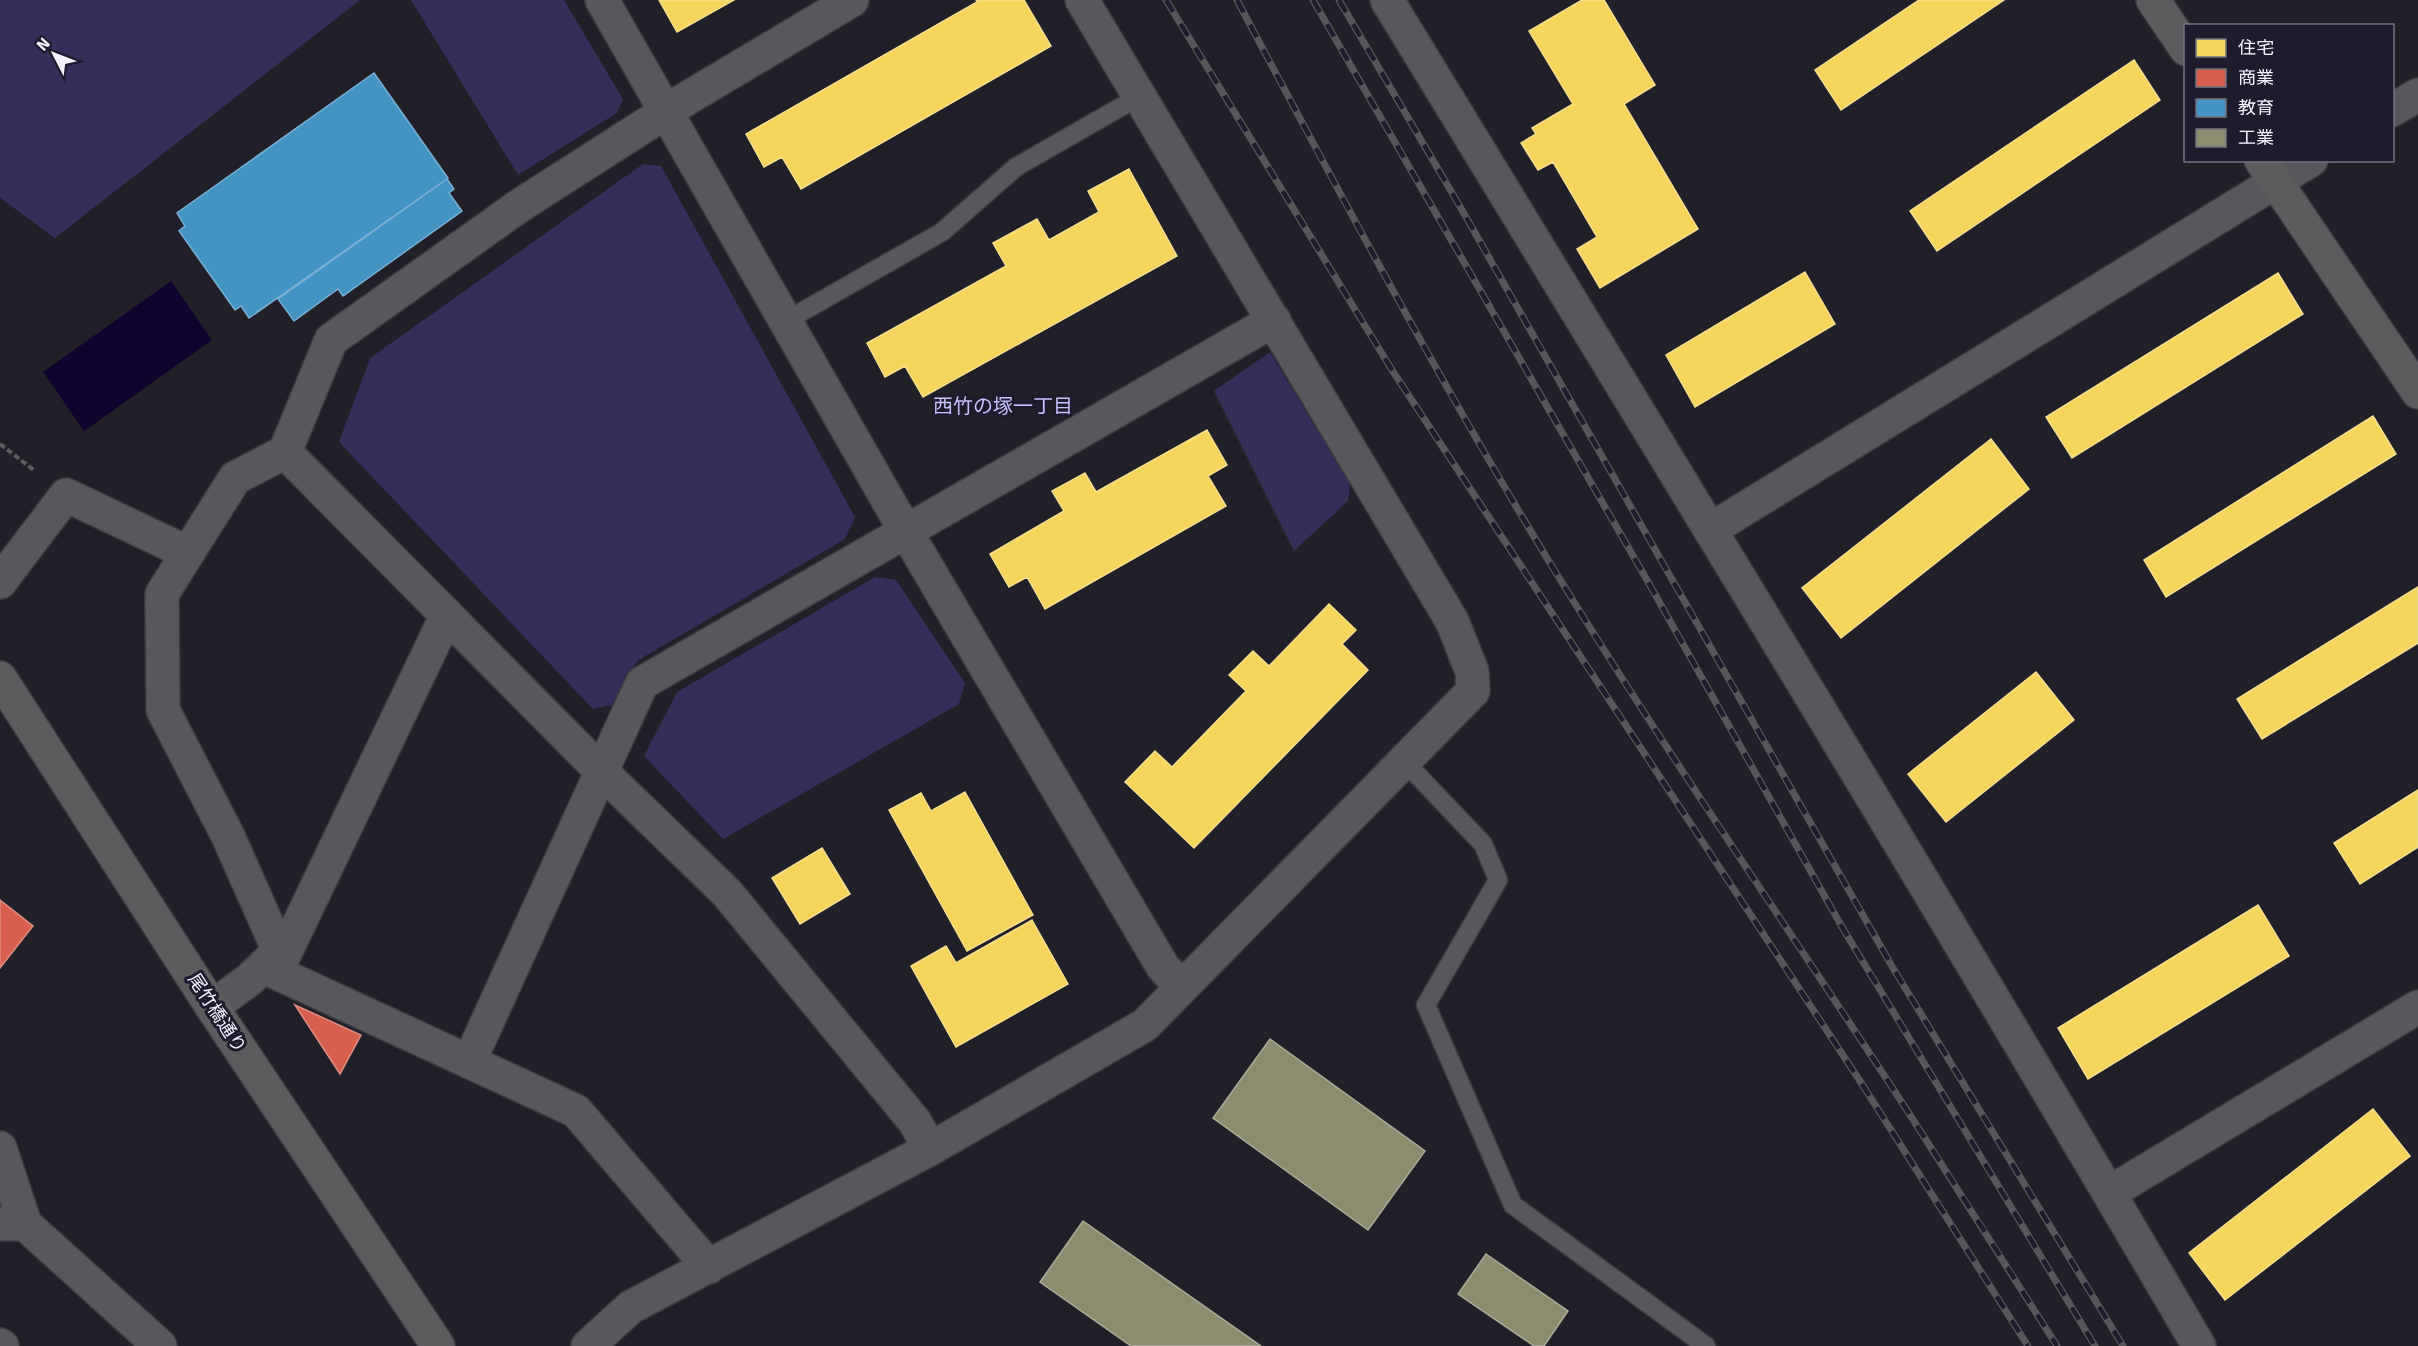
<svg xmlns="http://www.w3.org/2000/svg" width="2418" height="1346" font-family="Signika,'Noto Sans JP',sans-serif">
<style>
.green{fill:#342e58}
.water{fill:#10032e}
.homes{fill:#f6d55c;stroke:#f5de8d;stroke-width:1.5}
.shops{fill:#d6604d;stroke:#df8c82;stroke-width:1.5}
.schools{fill:#4393c3;stroke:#78b0d5;stroke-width:1.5}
.industry{fill:#8c8c6e;stroke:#abab99;stroke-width:1.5}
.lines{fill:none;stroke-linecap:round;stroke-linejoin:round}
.lane-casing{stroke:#3b3a41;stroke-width:21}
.street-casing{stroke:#3b3a41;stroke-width:36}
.secondary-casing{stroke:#3b3a41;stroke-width:36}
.path{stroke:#5d5d62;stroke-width:4;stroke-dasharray:6 3;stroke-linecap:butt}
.lane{stroke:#58575c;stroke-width:18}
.street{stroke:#58575c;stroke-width:33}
.secondary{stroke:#5c5c5f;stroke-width:33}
.rail-casing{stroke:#57575b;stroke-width:7}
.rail{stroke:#1e1c2c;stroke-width:4.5;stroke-dasharray:14;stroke-linecap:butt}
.labels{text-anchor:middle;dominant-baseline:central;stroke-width:6;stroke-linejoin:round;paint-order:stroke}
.street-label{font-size:18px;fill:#f3f3fe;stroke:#1e1c2c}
.neighbourhood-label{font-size:20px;fill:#c5c1fa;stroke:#1e1c2c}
</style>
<rect width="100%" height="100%" fill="#212028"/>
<path class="green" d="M 0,0 L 360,0 L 55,238 L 0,198 Z
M 411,0 L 564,0 L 623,99 L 617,113 L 518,175 Z
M 643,164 L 661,166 L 855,517 L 845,539 L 637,661 L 616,704 L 593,709 L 339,442 L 370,358 Z
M 1270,352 L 1350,484 L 1348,501 L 1294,551 L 1214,391 Z
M 875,577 L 896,580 L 965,683 L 959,704 L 723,839 L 644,756 L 677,692 Z"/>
<path class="water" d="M 171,281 L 212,340 L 84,431 L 43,372 Z"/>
<path class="homes" d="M 659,0 L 734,0 L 677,32 Z
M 976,0 L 1024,0 L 1051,46 L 801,189 L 782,157 L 764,167 L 746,134 L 977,2 Z
M 1582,0 L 1604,0 L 1655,85 L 1624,104 L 1698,229 L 1600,288 L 1577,249 L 1597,237 L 1553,162 L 1538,170 L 1521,143 L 1536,134 L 1532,128 L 1573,104 L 1529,31 Z
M 1919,0 L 2004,0 L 1841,110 L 1815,70 Z
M 2134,60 L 2160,100 L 1937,251 L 1910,211 Z
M 1129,169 L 1177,256 L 923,397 L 905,366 L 885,377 L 867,343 L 1006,266 L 993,243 L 1037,219 L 1049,240 L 1099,212 L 1088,191 Z
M 1805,272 L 1835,324 L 1695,407 L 1666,355 Z
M 2278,273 L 2303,314 L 2072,458 L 2046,417 Z
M 2373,416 L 2396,454 L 2166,597 L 2144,560 Z
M 1207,430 L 1227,465 L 1208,476 L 1226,506 L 1045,609 L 1027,577 L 1009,587 L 990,554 L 1064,511 L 1052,491 L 1085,473 L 1096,492 Z
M 1991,439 L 2029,489 L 1841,638 L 1802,588 Z
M 2418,587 L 2418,643 L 2262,739 L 2237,699 Z
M 1329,604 L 1356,630 L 1342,644 L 1368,670 L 1194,848 L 1125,782 L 1155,751 L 1172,767 L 1246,691 L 1229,675 L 1253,651 L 1269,666 Z
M 2036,672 L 2074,720 L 1946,822 L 1908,774 Z
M 2418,790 L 2418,847 L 2360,884 L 2334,843 Z
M 965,792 L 1033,915 L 967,951 L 889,810 L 921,793 L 931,811 Z
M 822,848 L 850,894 L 800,924 L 772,878 Z
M 2258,905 L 2289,956 L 2088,1079 L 2058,1028 Z
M 1032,920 L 1068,984 L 956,1047 L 911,966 L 946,946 L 956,963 Z
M 2373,1109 L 2410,1156 L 2225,1300 L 2189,1253 Z"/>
<path class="shops" d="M 0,900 L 33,926 L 0,968 Z
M 295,1005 L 361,1035 L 340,1074 Z"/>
<path class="schools" d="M 374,73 L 448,178 L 249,318 L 241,306 L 235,310 L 179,231 L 185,226 L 177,213 Z
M 447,179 L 454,189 L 449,193 L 462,211 L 343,296 L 338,289 L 294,321 L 278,299 Z"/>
<path class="industry" d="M 1270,1039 L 1425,1151 L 1368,1230 L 1213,1118 Z
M 1083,1221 L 1261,1346 L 1131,1346 L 1040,1282 Z
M 1486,1254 L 1568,1311 L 1544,1346 L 1534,1346 L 1458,1294 Z"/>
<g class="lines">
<g class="lane-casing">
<path id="lane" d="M 784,322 L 942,232 L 1016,167 L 1140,96
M 1404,761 L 1483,844 L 1498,880 L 1426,1005 L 1513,1205 L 1706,1346"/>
</g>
<g class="street-casing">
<path id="street" d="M 602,0 L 905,530 L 1163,967 L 1182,987
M 852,0 L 686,99 L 519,206 L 331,340 L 285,452 L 602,772 L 727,893 L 915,1122 L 930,1149
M 1387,0 C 1660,447 1934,894 2199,1346
M 2392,110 L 2418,95
M 1710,530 L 2311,160
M 0,582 L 66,495 L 188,553
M 279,951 L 228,836 L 163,710 L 162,594 L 235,478 L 285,452
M 264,967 L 576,1111 L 709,1267
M 276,972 L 447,615
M 212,1007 L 249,980 L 278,952
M 469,1062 L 642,683 L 1274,320
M 0,1148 L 25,1224
M 2109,1193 L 2418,1007
M 0,1224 L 25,1224 L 160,1346
M 0,1345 L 2,1346
M 588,1346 L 631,1307 L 930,1149 L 1145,1025 L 1473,691 L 1472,671 L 1452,621 L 1082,0"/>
</g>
<g class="secondary-casing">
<path id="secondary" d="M 2153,0 L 2186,49
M 2261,160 L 2418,392
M 0,678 L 212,1007 L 438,1346"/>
</g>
<path class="path" d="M 0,444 L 35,471"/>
<use href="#lane" class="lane"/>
<use href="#street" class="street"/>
<use href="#secondary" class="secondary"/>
<g class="rail-casing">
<path id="rail" d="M 1166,0 L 1392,370 L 1860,1081 L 2028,1346
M 1237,0 C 1341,196 1445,392 1561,581 C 1673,763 1796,939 1912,1118 C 1961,1194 2009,1270 2057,1346
M 1313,0 L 1643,573 L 1842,927 L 2095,1346
M 1339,0 L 1458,203 L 1893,968 L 2123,1346"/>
</g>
<use href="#rail" class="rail"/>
</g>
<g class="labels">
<g class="street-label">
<text transform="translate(217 1013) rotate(57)">尾竹橋通り</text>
</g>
<g class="neighbourhood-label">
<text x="1003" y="406">西竹の塚一丁目</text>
</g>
</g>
<rect x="2184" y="24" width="210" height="138" fill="#1e1c2c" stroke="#737280" stroke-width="1.5"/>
<rect x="2196" y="39" width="30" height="18" fill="#f6d55c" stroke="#737280" stroke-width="1.5"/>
<text x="2238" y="54" font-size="18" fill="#f3f3fe">住宅</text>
<rect x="2196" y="69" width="30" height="18" fill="#d6604d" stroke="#737280" stroke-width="1.5"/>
<text x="2238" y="84" font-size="18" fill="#f3f3fe">商業</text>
<rect x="2196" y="99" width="30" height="18" fill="#4393c3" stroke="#737280" stroke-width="1.5"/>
<text x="2238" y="114" font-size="18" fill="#f3f3fe">教育</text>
<rect x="2196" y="129" width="30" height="18" fill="#8c8c6e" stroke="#737280" stroke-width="1.5"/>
<text x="2238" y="144" font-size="18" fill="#f3f3fe">工業</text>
<g transform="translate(54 54) rotate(312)" stroke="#1e1c2c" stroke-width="4.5" paint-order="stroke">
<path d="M0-4.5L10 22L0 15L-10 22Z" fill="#f3f3fe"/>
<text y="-9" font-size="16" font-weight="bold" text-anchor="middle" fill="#f3f3fe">N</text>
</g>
</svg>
